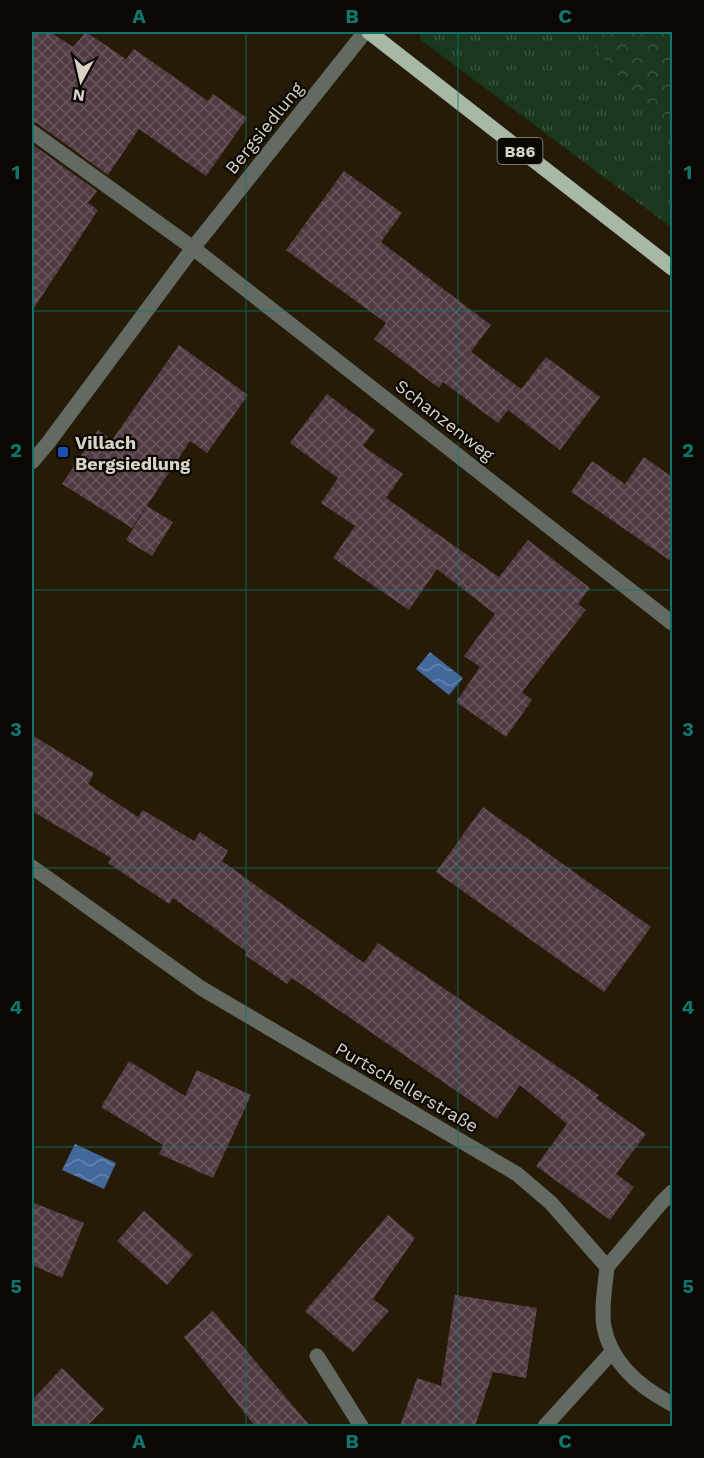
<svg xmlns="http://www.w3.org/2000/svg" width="704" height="1458" font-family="'Work Sans',sans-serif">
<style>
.grass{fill:url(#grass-tufts)}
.forest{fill:url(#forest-crowns)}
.water{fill:url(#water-waves)}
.building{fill:url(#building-cross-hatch)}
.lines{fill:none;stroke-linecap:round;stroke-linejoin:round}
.minor{stroke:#626a61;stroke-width:15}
.major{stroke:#a8b8a7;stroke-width:15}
.grid{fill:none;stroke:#0f766e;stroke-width:1.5;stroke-opacity:0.55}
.transit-dot{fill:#1a4fb4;stroke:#0b0702;stroke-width:2}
.labels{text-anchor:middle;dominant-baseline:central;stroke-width:4.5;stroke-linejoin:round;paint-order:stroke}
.shield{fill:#0b0702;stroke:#9b958b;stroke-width:1.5}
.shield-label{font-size:16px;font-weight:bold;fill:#d9d2c6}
.street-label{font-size:18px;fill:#d9d2c6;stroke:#0b0702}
.poi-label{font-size:18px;font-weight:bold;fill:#d9d2c6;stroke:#0b0702;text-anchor:start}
.neatline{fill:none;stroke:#0f766e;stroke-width:2}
.grid-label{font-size:20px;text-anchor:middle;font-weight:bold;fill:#0f766e}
</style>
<defs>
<pattern id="grass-tufts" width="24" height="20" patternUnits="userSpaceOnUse" patternTransform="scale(1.5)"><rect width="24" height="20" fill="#19381e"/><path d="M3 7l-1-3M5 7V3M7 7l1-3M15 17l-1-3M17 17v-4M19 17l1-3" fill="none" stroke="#3a543d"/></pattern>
<pattern id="forest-crowns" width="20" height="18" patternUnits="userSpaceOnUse" patternTransform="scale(1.5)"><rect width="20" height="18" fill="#19381e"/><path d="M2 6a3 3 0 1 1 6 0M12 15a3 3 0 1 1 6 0" fill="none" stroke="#3a543d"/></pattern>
<pattern id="water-waves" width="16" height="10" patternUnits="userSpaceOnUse" patternTransform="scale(1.5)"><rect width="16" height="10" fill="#43689b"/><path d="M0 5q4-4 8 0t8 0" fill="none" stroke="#6684ac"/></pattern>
<pattern id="building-cross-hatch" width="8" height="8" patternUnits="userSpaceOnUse" patternTransform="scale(1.5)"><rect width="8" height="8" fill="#523a43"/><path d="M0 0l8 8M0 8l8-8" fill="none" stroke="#6a565d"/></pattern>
</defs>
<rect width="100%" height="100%" fill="#251b07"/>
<path class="grass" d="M 419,32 L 586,32 L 608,66 L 672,131 L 672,228 L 421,40 Z"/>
<path class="forest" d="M 586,32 L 672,32 L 672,131 L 608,66 Z"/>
<path class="water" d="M 430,652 L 463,678 L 449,695 L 416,669 Z
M 75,1144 L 116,1163 L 104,1189 L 62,1170 Z"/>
<path class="building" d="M 32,32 L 50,32 L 73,47 L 86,32 L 126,59 L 134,49 L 208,101 L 213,94 L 247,118 L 206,176 L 139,129 L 108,175 L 38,124 L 32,122 Z
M 32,144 L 97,191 L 88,203 L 98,210 L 32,311 Z
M 344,171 L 402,213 L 381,242 L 491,325 L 471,352 L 521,389 L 546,357 L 600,397 L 560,450 L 508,410 L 498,423 L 443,382 L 439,388 L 374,339 L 386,323 L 286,250 Z
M 179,345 L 248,395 L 207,453 L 190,441 L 132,528 L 62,484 L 98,430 L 112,440 Z
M 327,394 L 375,430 L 363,446 L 403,474 L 386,498 L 499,577 L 528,540 L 590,588 L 578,604 L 586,610 L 522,692 L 532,700 L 506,737 L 456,702 L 480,667 L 464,656 L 495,614 L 437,569 L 409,610 L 333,558 L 355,526 L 321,503 L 338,478 L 290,443 Z
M 644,457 L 672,477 L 672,562 L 571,492 L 592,461 L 625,484 Z
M 147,506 L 173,522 L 152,556 L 126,540 Z
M 32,735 L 94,773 L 88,784 L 138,817 L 143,810 L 194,841 L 200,832 L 228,851 L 222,861 L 364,963 L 378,943 L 599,1095 L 596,1098 L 646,1134 L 616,1174 L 634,1187 L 610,1220 L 536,1166 L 567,1124 L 520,1085 L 497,1119 L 292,978 L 287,984 L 245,955 L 247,952 L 173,898 L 169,904 L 108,863 L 111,858 L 32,811 Z
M 483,807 L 651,927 L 604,992 L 436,872 Z
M 129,1061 L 185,1096 L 197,1070 L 251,1095 L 213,1178 L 159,1154 L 163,1145 L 101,1107 Z
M 32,1202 L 84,1223 L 62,1278 L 32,1265 Z
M 144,1211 L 193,1255 L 167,1285 L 117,1241 Z
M 388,1215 L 415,1238 L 373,1299 L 389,1311 L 353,1352 L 305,1311 Z
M 455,1295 L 537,1308 L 526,1378 L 493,1372 L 475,1426 L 400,1426 L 417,1378 L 441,1386 Z
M 213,1311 L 310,1426 L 255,1426 L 184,1337 Z
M 62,1368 L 104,1409 L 87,1426 L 32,1426 L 32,1400 Z"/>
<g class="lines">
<path class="minor" d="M 32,132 L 193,248 L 672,623
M 32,462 L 48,443 L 193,248 L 365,32
M 32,867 L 201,988 L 517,1174 L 551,1203 L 607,1267 C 605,1287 601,1308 604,1327 C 611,1363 641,1388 672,1404
M 607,1267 L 661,1203 L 672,1192
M 317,1356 L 361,1426
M 545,1426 L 612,1352"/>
<path class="major" d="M 369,32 L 672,268"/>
</g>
<path class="grid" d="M 246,32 L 246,1426M 458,32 L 458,1426M 32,311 L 672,311M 32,590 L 672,590M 32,868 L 672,868M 32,1147 L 672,1147"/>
<rect class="transit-dot" x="57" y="446" width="12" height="12" rx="3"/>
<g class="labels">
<rect class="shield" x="497.5" y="138" width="45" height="26" rx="4.5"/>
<g class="shield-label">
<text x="520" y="151">B86</text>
</g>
<g class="street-label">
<text transform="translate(264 128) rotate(-51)">Bergsiedlung</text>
<text transform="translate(445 420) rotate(38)">Schanzenweg</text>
<text transform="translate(407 1087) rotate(30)">Purtschellerstraße</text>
</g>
<g class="poi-label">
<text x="75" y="442">Villach<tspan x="75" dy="21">Bergsiedlung</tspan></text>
</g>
</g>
<rect width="704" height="1458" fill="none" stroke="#0b0702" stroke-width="66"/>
<g transform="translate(81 81) rotate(188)" stroke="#0b0702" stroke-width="4.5" paint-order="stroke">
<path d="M0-4.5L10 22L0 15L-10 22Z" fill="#d9d2c6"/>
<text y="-9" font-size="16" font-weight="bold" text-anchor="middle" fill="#d9d2c6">N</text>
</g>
<rect x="33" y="33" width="638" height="1392" class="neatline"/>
<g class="grid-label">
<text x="139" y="23">A</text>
<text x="352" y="23">B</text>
<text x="565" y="23">C</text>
<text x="16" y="179">1</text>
<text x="688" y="179">1</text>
<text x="16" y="457">2</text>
<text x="688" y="457">2</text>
<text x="16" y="736">3</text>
<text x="688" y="736">3</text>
<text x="16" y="1014">4</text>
<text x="688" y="1014">4</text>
<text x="16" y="1293">5</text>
<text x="688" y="1293">5</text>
<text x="139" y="1448">A</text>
<text x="352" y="1448">B</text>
<text x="565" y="1448">C</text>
</g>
</svg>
